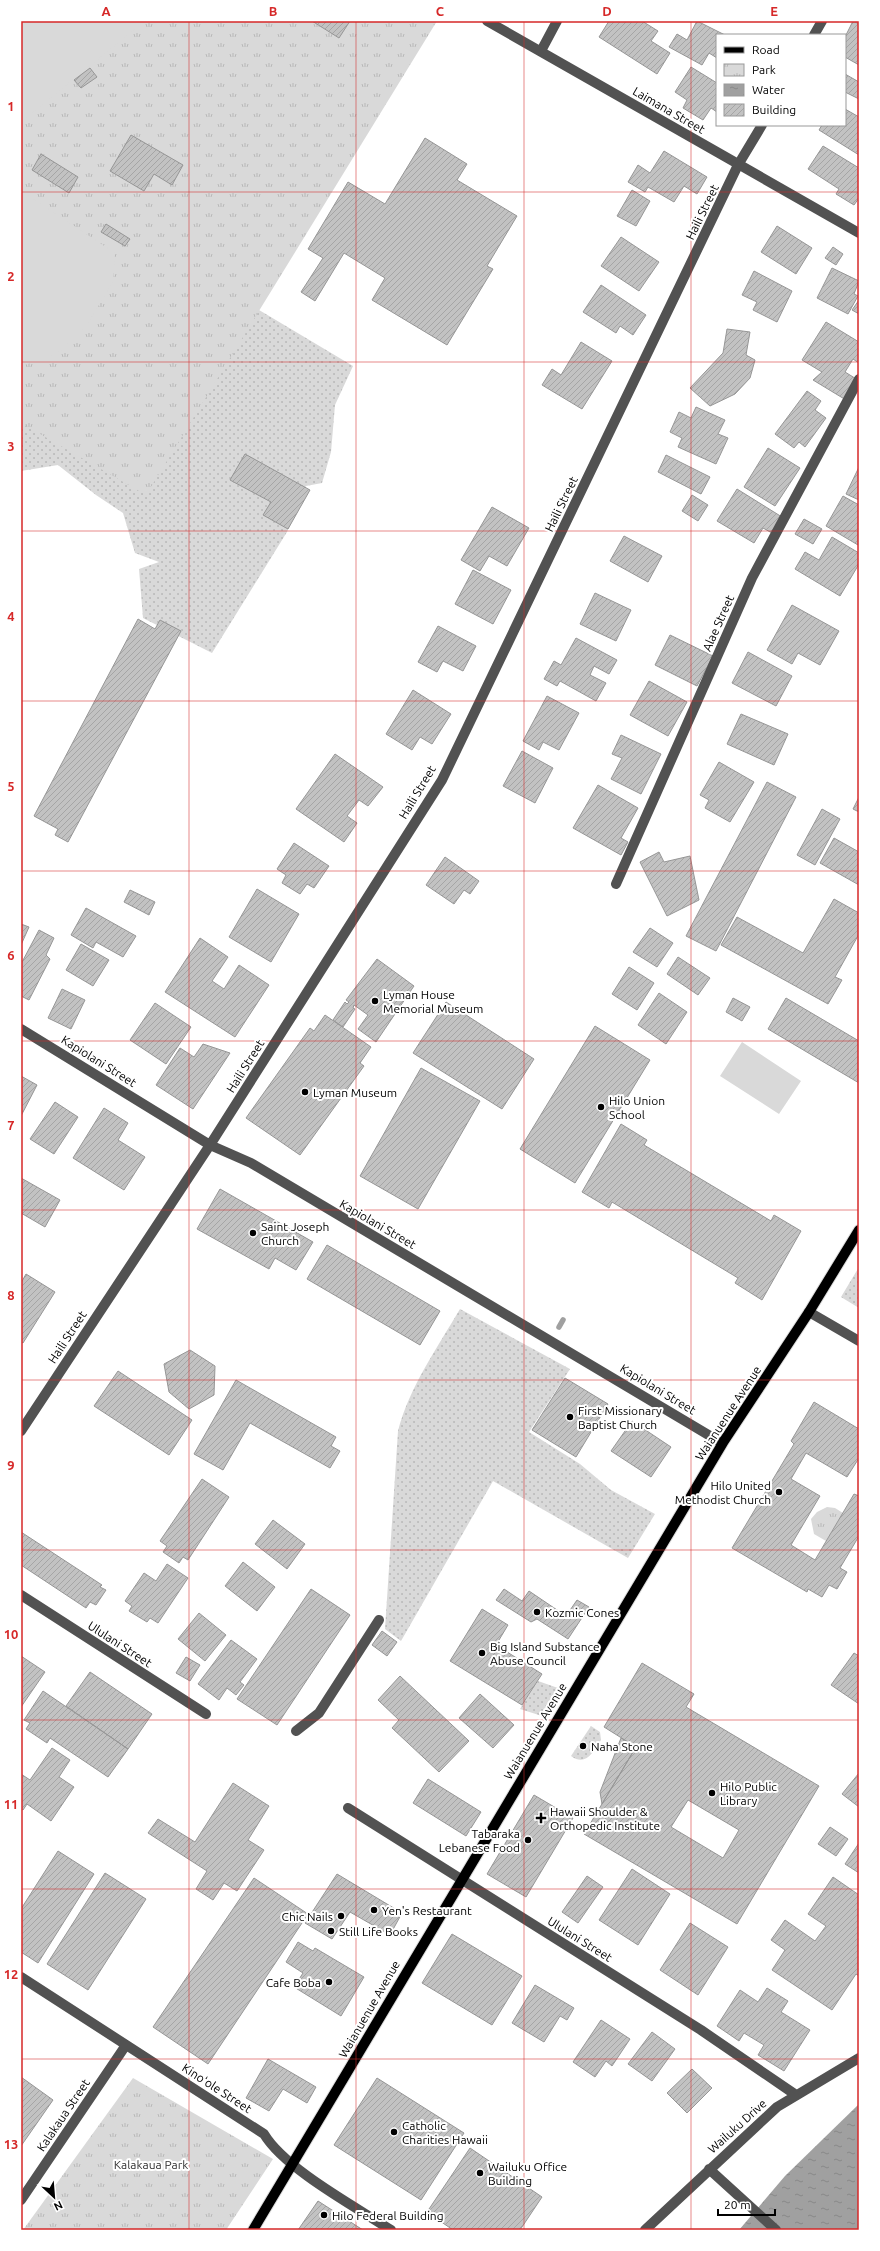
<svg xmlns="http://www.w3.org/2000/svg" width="880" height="2251" font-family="Ubuntu,sans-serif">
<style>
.grass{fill:url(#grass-dots)}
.park{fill:url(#park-tufts)}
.pitch{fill:#d9d9d9}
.water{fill:url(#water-ripples)}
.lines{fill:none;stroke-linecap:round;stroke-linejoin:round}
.stream{stroke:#a0a0a0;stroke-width:5.5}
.building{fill:url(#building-hatch);stroke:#969696;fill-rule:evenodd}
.major-casing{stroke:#dbdbdb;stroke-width:12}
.minor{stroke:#525252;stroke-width:10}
.major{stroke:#000;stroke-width:10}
.grid{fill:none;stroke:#d62828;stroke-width:1;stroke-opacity:0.55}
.poi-dot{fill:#000;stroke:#fff;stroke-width:1.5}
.labels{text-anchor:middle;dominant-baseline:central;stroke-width:4;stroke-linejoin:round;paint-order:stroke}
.street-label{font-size:12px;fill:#000;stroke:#fff}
.poi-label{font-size:12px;fill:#000;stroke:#fff;text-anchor:start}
.park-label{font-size:12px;fill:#303030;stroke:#fff}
.neatline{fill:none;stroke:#d62828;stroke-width:1.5}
.grid-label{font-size:13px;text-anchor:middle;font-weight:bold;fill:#d62828}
</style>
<defs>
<pattern id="grass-dots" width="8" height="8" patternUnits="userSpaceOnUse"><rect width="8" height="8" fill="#d9d9d9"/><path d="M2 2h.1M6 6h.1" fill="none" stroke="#b8b8b8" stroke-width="1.8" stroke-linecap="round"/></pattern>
<pattern id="park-tufts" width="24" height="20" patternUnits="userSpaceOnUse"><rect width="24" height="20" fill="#d9d9d9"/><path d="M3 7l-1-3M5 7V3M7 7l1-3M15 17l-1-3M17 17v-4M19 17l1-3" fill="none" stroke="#b8b8b8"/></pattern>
<pattern id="water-ripples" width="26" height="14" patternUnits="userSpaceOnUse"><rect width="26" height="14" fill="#a0a0a0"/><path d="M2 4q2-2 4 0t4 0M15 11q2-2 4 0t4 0" fill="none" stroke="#888"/></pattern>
<pattern id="building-hatch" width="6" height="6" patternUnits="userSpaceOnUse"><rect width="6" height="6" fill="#c2c2c2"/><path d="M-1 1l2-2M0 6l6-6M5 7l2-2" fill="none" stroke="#a5a5a5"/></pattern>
</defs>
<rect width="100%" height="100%" fill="#fff"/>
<path class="grass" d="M 140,239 L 353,366 L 335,405 L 331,452 L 322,483 L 306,486 L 287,532 L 212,653 L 143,618 L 139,569 L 159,562 L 135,553 L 123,513 L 96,495 L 58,465 L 21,471 L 21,366 Z
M 859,1267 L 859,1308 L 841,1297 Z
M 460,1309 L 570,1369 L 529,1432 L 580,1464 L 611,1490 L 655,1514 L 628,1558 L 493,1481 L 401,1641 L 385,1629 L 398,1431 C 409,1388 437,1348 460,1309 Z
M 538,1681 L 558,1688 L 542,1716 L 520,1709 Z
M 591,1726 L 600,1732 L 601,1740 C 593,1752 586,1767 571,1756 Z"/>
<path class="park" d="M 21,21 L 437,21 L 146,495 L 21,423 Z
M 827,1507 L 835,1508 L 843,1513 L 826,1541 L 814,1534 L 811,1519 L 817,1512 Z
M 133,2078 L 273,2159 L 226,2230 L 23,2230 Z"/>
<path class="pitch" d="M 21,21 L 145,21 L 22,121 Z
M 21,191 L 115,253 L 113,282 L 88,323 L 62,350 L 50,357 L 21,366 Z
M 742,1042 L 801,1081 L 779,1114 L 720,1076 Z"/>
<path class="water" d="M 859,2104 L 859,2230 L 739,2230 L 785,2176 Z"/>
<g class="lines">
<path class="stream" d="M 559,1327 L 563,1320"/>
</g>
<path class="building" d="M 312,21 L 350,21 L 339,38 Z
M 609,21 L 642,21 L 658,31 L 651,41 L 670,53 L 657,74 L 599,37 Z
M 697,21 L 725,35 L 717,35 L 717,58 L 709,53 L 702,65 L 669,47 L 677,34 L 687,40 Z
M 853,21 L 859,24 L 859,65 L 845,57 L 845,37 Z
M 691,67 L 717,83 L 717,112 L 711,108 L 703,120 L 683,108 L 687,100 L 675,92 Z
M 90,68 L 97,77 L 81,88 L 74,80 Z
M 845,74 L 859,82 L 859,99 L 845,92 Z
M 845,109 L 859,117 L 859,155 L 819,130 L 822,125 L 845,125 Z
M 131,135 L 183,165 L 172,185 L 154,174 L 144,191 L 110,171 Z
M 425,138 L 467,164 L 457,180 L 517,216 L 487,266 L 493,269 L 447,345 L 372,300 L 385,278 L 344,253 L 315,301 L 301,292 L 323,258 L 308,249 L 348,182 L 385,204 Z
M 823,146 L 859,168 L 859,198 L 854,205 L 836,194 L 839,189 L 808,169 Z
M 664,151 L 707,177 L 697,194 L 684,186 L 674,202 L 648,187 L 645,192 L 628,182 L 638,165 L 650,173 Z
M 41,154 L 78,177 L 69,193 L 32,170 Z
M 632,190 L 650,201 L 636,226 L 617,216 Z
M 106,224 L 130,239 L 125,246 L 101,232 Z
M 777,226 L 812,248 L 796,274 L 761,252 Z
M 621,237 L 659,262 L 639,291 L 601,266 Z
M 833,247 L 843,254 L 836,265 L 825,258 Z
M 832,268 L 859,281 L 854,294 L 858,296 L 848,314 L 817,298 Z
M 754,271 L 792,291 L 777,322 L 753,310 L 757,302 L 742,295 Z
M 601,285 L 646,315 L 633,335 L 620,326 L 616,333 L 583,312 Z
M 859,300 L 859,314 L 852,310 Z
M 826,322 L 859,342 L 859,363 L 853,359 L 845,372 L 858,380 L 846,400 L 813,380 L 822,372 L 802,360 Z
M 727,329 L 750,332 L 746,355 L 755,360 L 750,378 L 735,394 L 710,406 L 690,388 L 723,353 Z
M 581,342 L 612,361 L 582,409 L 542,385 L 552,369 L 561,375 Z
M 807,391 L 821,401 L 815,410 L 826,418 L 805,447 L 799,442 L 794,448 L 775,434 Z
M 696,407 L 725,420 L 718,434 L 728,438 L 716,464 L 678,447 L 682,438 L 670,432 L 679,412 L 691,418 Z
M 768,448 L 800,468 L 775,506 L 744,487 Z
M 245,454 L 310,490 L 288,529 L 263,515 L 271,502 L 230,480 Z
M 666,455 L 710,477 L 701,494 L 658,472 Z
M 859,467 L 859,500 L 846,494 Z
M 737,489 L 782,517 L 772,533 L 763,528 L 754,543 L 717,521 Z
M 692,495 L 708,505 L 698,521 L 682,511 Z
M 843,496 L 859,505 L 858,545 L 826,526 Z
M 492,507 L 529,528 L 507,566 L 489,556 L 480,571 L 461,560 Z
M 804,519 L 822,529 L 813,544 L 795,534 Z
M 624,536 L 662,556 L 648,582 L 610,561 Z
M 832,537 L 859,553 L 859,564 L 840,596 L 795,569 L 805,552 L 819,560 Z
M 473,570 L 511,590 L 493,624 L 455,604 Z
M 595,593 L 631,610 L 616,641 L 580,624 Z
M 792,605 L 839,631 L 820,665 L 798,653 L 792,664 L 767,650 Z
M 138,619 L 155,629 L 160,620 L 181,631 L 68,842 L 55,835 L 58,829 L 34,816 Z
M 438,626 L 476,646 L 463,671 L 443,661 L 437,672 L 418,662 Z
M 670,635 L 713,656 L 697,686 L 655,665 Z
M 576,638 L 617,660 L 609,674 L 594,666 L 590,675 L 606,683 L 596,701 L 560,681 L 557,686 L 544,679 L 554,661 L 561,665 Z
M 748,652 L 792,676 L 776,706 L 732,683 Z
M 649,681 L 687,702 L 668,736 L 630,715 Z
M 413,690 L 451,714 L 432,744 L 420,737 L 412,750 L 386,734 Z
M 547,696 L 579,713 L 559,750 L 543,742 L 539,750 L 523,741 Z
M 741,714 L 788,734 L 774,765 L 727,744 Z
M 621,735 L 661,754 L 641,794 L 611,779 L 622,758 L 612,754 Z
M 522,751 L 553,768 L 535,803 L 503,786 Z
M 335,754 L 383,787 L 368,806 L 359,800 L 347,816 L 357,823 L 344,842 L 296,809 Z
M 719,762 L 754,782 L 730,822 L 705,808 L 709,800 L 700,795 Z
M 767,782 L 796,797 L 716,951 L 686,936 Z
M 598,785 L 638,808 L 621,838 L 628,842 L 621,855 L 573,828 Z
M 859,797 L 859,812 L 853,809 Z
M 822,809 L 840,819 L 815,865 L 797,855 Z
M 834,838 L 859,852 L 859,885 L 820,863 Z
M 294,843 L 329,866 L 314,888 L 307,884 L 300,894 L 282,883 L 286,875 L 277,869 Z
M 659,852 L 664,862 L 690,856 L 699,900 L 667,916 L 640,862 Z
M 445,857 L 479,881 L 470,894 L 464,890 L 454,904 L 426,885 Z
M 257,889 L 299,914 L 271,962 L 229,937 Z
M 130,890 L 155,902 L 149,915 L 124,902 Z
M 834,899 L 859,913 L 859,934 L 835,977 L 842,980 L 828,1004 L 721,945 L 737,917 L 803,953 Z
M 86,908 L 136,936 L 123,957 L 96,942 L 93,948 L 71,935 Z
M 21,924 L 29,927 L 21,945 Z
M 650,928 L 673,943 L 657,967 L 633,952 Z
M 39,930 L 54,938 L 46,955 L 50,959 L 29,1000 L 21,996 L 21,964 Z
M 200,938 L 228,957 L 212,981 L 224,989 L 239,965 L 269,985 L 235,1037 L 165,992 Z
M 81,944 L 109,960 L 93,986 L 66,970 Z
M 678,957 L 710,978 L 698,995 L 667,974 Z
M 377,959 L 414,986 L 376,1042 L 358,1029 L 368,1015 L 354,1005 L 353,1008 L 355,1009 L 343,1027 L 333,1020 L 345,1002 L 347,1004 L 349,1002 L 346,1000 Z
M 629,967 L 654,983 L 637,1010 L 612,994 Z
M 62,989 L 85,1000 L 71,1029 L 48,1018 Z
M 659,993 L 687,1012 L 666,1044 L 638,1025 Z
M 733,998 L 750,1007 L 742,1021 L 726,1012 Z
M 786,998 L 859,1041 L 859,1083 L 768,1029 Z
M 446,1002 L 534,1059 L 502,1109 L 413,1053 Z
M 155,1003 L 191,1027 L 166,1064 L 130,1040 Z
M 325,1015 L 371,1047 L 360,1063 L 364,1066 L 300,1155 L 246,1118 L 310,1028 L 314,1031 Z
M 595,1026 L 650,1060 L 575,1183 L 520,1149 Z
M 203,1044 L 230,1053 L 193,1109 L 156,1085 L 180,1048 L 194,1057 Z
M 421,1068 L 480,1101 L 418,1209 L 360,1176 Z
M 21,1076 L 37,1085 L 21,1116 Z
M 55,1102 L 78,1117 L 54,1154 L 30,1139 Z
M 104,1108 L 128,1123 L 118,1140 L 145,1157 L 124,1190 L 73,1158 Z
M 621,1124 L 647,1140 L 644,1145 L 771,1221 L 774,1215 L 801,1231 L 762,1300 L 735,1283 L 738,1278 L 612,1202 L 609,1208 L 582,1192 Z
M 21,1178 L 60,1200 L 45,1227 L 21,1213 Z
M 220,1189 L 313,1242 L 296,1270 L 275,1258 L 269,1269 L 197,1229 Z
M 327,1245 L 440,1311 L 420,1345 L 307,1279 Z
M 26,1274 L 55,1292 L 23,1343 L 21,1342 L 21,1283 Z
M 190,1350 L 215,1366 L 214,1395 L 189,1409 L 169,1392 L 164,1364 Z
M 118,1371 L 192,1420 L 169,1455 L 94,1406 Z
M 565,1378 L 608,1404 L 576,1457 L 532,1430 Z
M 236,1380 L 336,1437 L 331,1446 L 340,1451 L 330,1468 L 250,1423 L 223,1470 L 194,1454 Z
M 814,1402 L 859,1429 L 859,1458 L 847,1477 L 806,1453 L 791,1479 L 820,1496 L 791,1545 L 815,1560 L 854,1494 L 859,1496 L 859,1536 L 840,1568 L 847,1572 L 837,1589 L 829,1585 L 822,1597 L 808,1589 L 807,1592 L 732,1548 L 794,1444 L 791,1441 Z
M 632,1421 L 671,1447 L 651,1477 L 611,1451 Z
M 202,1479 L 229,1497 L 188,1560 L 183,1557 L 179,1563 L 163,1552 L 167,1546 L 160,1541 Z
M 273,1520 L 305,1544 L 287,1569 L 255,1544 Z
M 21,1532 L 102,1585 L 100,1587 L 106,1590 L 96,1605 L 90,1602 L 86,1608 L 21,1565 Z
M 243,1562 L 275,1587 L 257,1611 L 225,1586 Z
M 167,1564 L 188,1578 L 158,1623 L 150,1618 L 147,1622 L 129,1611 L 132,1606 L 125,1601 L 144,1573 L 156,1581 Z
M 311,1589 L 350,1615 L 277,1725 L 237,1699 Z
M 504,1589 L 522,1601 L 529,1591 L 566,1616 L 577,1600 L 589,1607 L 568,1639 L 537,1619 L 531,1622 L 496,1600 Z
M 482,1609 L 508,1625 L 496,1645 L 542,1674 L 522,1705 L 450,1661 Z
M 199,1613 L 226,1635 L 205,1661 L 178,1639 Z
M 382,1631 L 397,1642 L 387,1656 L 372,1645 Z
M 231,1640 L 257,1659 L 240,1682 L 244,1685 L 236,1695 L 227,1688 L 219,1700 L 198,1684 Z
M 854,1653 L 859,1656 L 859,1704 L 831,1685 Z
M 21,1656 L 45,1672 L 21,1707 Z
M 186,1657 L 200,1665 L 190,1681 L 176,1673 Z
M 642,1663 L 694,1694 L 686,1707 L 819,1786 L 737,1924 L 584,1834 L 636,1747 L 604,1727 ZM 688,1800 L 739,1830 L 723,1858 L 671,1827 Z
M 90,1672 L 152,1714 L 128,1749 L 66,1706 Z
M 400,1676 L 469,1741 L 439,1772 L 392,1728 L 399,1720 L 378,1700 Z
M 43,1691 L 128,1749 L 108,1777 L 50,1738 L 47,1743 L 26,1729 L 30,1723 L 24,1720 Z
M 480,1694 L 514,1725 L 493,1748 L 459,1718 Z
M 621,1738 L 636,1747 L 602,1804 L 600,1792 Z
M 52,1748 L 70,1760 L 59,1777 L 74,1787 L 51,1821 L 27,1804 L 23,1810 L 21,1809 L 21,1774 L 30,1780 Z
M 859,1773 L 859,1807 L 842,1794 Z
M 428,1779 L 481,1812 L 466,1836 L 413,1803 Z
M 233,1783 L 269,1806 L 248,1840 L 264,1850 L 237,1891 L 224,1883 L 213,1900 L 196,1889 L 207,1871 L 148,1833 L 158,1819 L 195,1842 Z
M 534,1795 L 573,1818 L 526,1897 L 487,1874 Z
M 830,1827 L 848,1839 L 836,1856 L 818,1844 Z
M 859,1843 L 859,1873 L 845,1864 Z
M 58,1851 L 94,1874 L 38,1963 L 21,1952 L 21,1909 Z
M 632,1869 L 670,1894 L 638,1945 L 599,1920 Z
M 105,1873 L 146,1899 L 88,1990 L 47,1964 Z
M 337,1874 L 402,1913 L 390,1935 L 350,1912 L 332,1939 L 305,1923 Z
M 587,1876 L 603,1887 L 578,1923 L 562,1912 Z
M 833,1877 L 859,1895 L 859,1976 L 856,1974 L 832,2010 L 772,1970 L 785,1950 L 771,1940 L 785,1920 L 815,1941 L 826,1926 L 808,1914 Z
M 254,1878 L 308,1914 L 208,2064 L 153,2027 Z
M 690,1923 L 728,1947 L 698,1995 L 660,1970 Z
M 452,1934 L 522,1976 L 492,2025 L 422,1983 Z
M 298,1942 L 313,1951 L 315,1948 L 364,1977 L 341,2016 L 294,1987 L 303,1973 L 286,1962 Z
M 535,1985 L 574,2008 L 567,2020 L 560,2016 L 544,2042 L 512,2023 Z
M 767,1988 L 788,2001 L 781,2012 L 810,2030 L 784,2071 L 758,2055 L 764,2045 L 744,2033 L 739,2041 L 717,2026 L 740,1990 L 758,2002 Z
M 601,2020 L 630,2039 L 612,2066 L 606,2061 L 595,2077 L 573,2062 Z
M 652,2032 L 675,2049 L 652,2081 L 628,2064 Z
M 268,2059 L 316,2087 L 307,2103 L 283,2089 L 269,2111 L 246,2098 Z
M 692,2069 L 712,2088 L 687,2113 L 667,2093 Z
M 21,2077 L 53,2100 L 21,2146 Z
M 377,2078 L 464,2133 L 421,2200 L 334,2145 Z
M 470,2148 L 542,2197 L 520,2230 L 453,2230 L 427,2212 Z
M 318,2201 L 363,2230 L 298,2230 Z"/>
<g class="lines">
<g class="major-casing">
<path id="major" d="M 253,2230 L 724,1441 L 809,1312 L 859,1230"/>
</g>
<path class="minor" d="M 487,21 L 859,233
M 814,35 L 822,21
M 541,51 L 557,21
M 616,884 L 752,578 L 859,379
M 21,1029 L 210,1145 L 251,1163 L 722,1443
M 809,1312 L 859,1341
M 21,1431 L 210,1145 L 442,780 L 738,165 L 762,125
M 21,1595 L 206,1714
M 296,1731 L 319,1713 L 379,1620
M 348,1808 L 701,2030 L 796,2095
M 21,1977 L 264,2134 C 285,2169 356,2207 391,2230
M 709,2169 L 776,2230
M 21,2200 L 126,2045
M 645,2230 L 777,2107 L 859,2058"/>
<use href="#major" class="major"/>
</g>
<path class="grid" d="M 189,21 L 189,2230M 356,21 L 356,2230M 524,21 L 524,2230M 691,21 L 691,2230M 21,192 L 859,192M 21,362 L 859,362M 21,531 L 859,531M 21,701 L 859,701M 21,871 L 859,871M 21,1041 L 859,1041M 21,1210 L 859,1210M 21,1380 L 859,1380M 21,1550 L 859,1550M 21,1720 L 859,1720M 21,1889 L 859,1889M 21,2059 L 859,2059"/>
<g class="poi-dot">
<circle cx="375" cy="1001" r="4"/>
<circle cx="305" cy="1092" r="4"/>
<circle cx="601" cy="1107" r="4"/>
<circle cx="253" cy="1233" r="4"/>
<circle cx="570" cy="1417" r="4"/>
<circle cx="779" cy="1492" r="4"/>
<circle cx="537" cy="1612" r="4"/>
<circle cx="482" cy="1653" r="4"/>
<circle cx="583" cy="1746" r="4"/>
<circle cx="712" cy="1793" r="4"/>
<path d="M539 1812h4v4h4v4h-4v4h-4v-4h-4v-4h4z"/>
<circle cx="528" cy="1840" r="4"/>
<circle cx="374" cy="1910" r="4"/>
<circle cx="341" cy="1916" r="4"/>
<circle cx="331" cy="1931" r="4"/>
<circle cx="329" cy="1982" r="4"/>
<circle cx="394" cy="2132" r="4"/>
<circle cx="480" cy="2173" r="4"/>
<circle cx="324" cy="2215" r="4"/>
</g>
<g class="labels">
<g class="street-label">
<text transform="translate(669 110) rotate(30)">Laimana Street</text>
<text transform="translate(702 212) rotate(-64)">Haili Street</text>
<text transform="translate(561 504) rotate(-64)">Haili Street</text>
<text transform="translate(718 623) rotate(-66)">Alae Street</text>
<text transform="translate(417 792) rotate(-59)">Haili Street</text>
<text transform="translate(99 1061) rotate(32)">Kapiolani Street</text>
<text transform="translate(245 1066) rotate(-58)">Haili Street</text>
<text transform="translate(378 1224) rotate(30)">Kapiolani Street</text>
<text transform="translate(67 1337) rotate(-57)">Haili Street</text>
<text transform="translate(658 1389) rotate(31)">Kapiolani Street</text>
<text transform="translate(728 1413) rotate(-57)">Waianuenue Avenue</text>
<text transform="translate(120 1644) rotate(33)">Ululani Street</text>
<text transform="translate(535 1731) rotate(-59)">Waianuenue Avenue</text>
<text transform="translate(580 1939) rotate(32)">Ululani Street</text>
<text transform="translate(369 2009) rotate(-60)">Waianuenue Avenue</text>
<text transform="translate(217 2088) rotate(33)">Kinoʻole Street</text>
<text transform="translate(63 2115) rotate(-56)">Kalakaua Street</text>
<text transform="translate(737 2126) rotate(-42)">Wailuku Drive</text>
</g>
<g class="poi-label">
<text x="383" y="994">Lyman House<tspan x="383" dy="14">Memorial Museum</tspan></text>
<text x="313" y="1092">Lyman Museum</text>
<text x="609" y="1100">Hilo Union<tspan x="609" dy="14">School</tspan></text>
<text x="261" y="1226">Saint Joseph<tspan x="261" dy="14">Church</tspan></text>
<text x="578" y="1410">First Missionary<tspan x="578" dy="14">Baptist Church</tspan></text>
<text x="771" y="1485" text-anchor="end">Hilo United<tspan x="771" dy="14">Methodist Church</tspan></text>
<text x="545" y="1612">Kozmic Cones</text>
<text x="490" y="1646">Big Island Substance<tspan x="490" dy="14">Abuse Council</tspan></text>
<text x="591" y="1746">Naha Stone</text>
<text x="720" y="1786">Hilo Public<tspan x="720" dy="14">Library</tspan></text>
<text x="550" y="1811">Hawaii Shoulder &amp;<tspan x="550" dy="14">Orthopedic Institute</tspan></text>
<text x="520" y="1833" text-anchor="end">Tabaraka<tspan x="520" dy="14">Lebanese Food</tspan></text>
<text x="382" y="1910">Yen's Restaurant</text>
<text x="333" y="1916" text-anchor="end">Chic Nails</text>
<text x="339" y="1931">Still Life Books</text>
<text x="321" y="1982" text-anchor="end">Cafe Boba</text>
<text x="402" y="2125">Catholic<tspan x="402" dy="14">Charities Hawaii</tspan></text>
<text x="488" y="2166">Wailuku Office<tspan x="488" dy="14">Building</tspan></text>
<text x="332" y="2215">Hilo Federal Building</text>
</g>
<g class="park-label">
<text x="151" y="2164">Kalakaua Park</text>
</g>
</g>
<rect width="880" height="2251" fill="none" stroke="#ffffff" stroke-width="44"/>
<rect x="716" y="34" width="130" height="92" fill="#ffffff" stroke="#999999"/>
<rect x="724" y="47" width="20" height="6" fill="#000000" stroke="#999999"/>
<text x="752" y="54" font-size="12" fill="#000000">Road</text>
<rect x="724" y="64" width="20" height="12" fill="url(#park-tufts)" stroke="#999999"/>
<text x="752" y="74" font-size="12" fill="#000000">Park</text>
<rect x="724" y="84" width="20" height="12" fill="url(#water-ripples)" stroke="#999999"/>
<text x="752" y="94" font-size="12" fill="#000000">Water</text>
<rect x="724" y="104" width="20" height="12" fill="url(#building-hatch)" stroke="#999999"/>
<text x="752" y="114" font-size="12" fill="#000000">Building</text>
<g transform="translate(54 2197) rotate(154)" stroke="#ffffff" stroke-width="3" paint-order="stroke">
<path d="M0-3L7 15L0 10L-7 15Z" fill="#000000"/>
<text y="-6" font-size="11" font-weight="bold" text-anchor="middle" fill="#000000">N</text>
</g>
<path d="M718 2209v6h57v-6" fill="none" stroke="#000000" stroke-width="2"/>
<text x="724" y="2209" font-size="12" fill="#000000" stroke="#ffffff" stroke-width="3" paint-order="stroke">20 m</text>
<rect x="22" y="22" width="836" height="2207" class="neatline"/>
<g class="grid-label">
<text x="106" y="16">A</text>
<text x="273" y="16">B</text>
<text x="440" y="16">C</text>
<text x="607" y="16">D</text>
<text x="774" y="16">E</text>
<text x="11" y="111">1</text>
<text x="11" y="281">2</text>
<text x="11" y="451">3</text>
<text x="11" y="621">4</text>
<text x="11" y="791">5</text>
<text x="11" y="960">6</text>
<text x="11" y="1130">7</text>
<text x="11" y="1300">8</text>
<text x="11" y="1470">9</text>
<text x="11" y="1639">10</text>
<text x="11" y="1809">11</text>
<text x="11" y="1979">12</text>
<text x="11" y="2149">13</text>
</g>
</svg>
